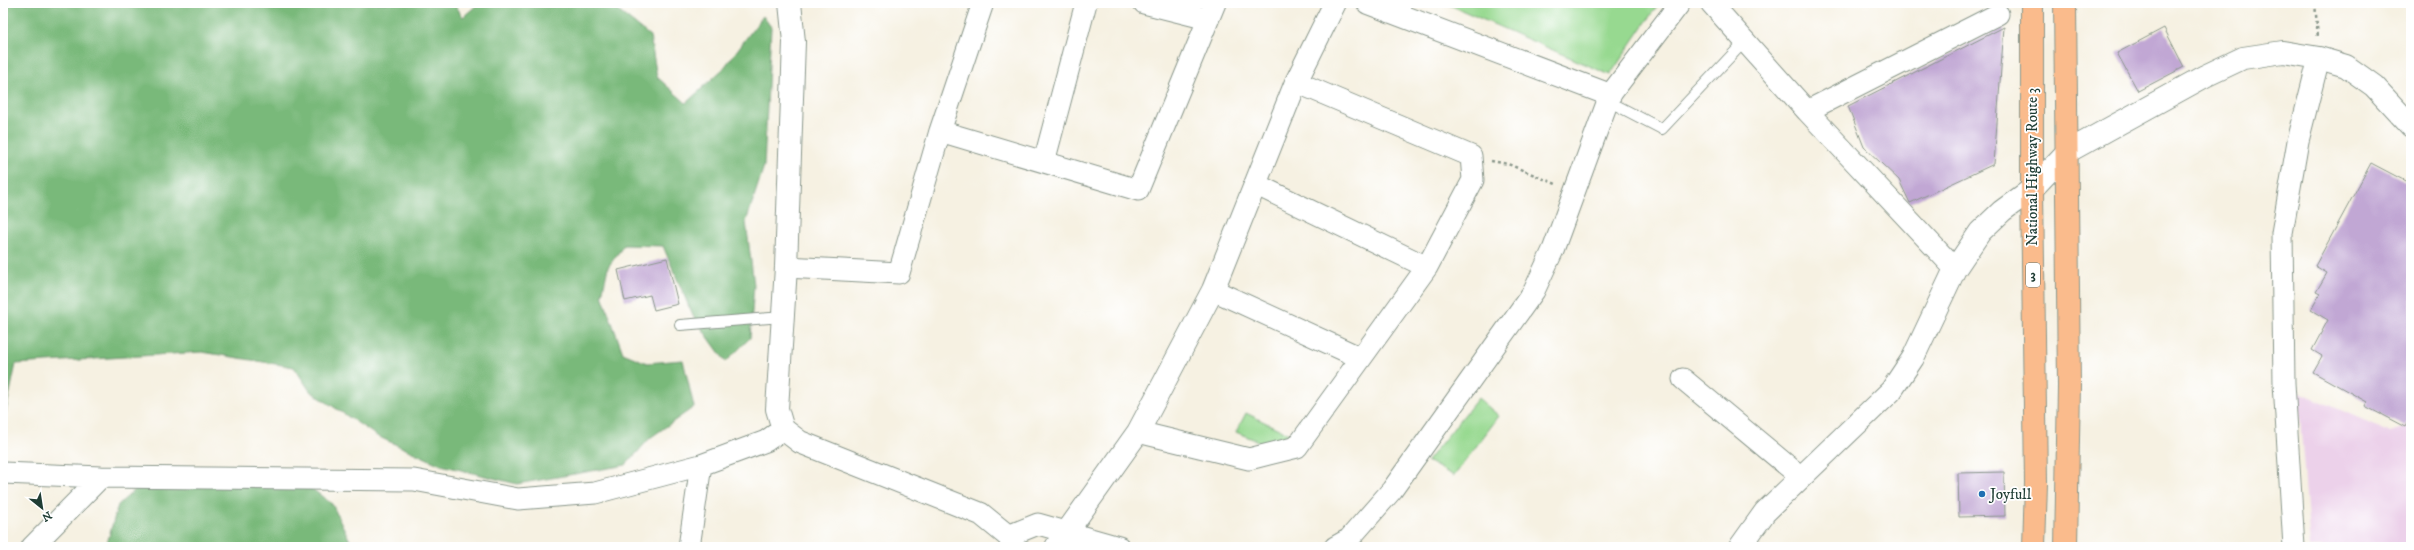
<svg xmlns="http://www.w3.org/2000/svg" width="2414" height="550" font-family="'IM FELL DW Pica',serif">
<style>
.built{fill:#ecd1ea}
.green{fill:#97d990;stroke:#5b8b62}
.forest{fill:#79b97a;stroke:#4c7b57}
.building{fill:#c1a7d4}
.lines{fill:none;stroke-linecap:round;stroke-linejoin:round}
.service-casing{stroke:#8a978b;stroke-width:12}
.minor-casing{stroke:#8a978b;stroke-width:23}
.tertiary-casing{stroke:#8a978b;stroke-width:24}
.trunk-casing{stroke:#8a978b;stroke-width:24}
.path{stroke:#8a978b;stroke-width:2.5;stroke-dasharray:3 3;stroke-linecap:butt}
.service{stroke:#fff;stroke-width:10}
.minor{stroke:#fff;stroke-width:21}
.tertiary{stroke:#fff;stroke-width:22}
.trunk{stroke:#fabb8c;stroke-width:22}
.poi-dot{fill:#1f6fb2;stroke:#fff;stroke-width:1.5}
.labels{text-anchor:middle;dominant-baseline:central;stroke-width:3.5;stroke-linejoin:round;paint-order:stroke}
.shield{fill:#fff;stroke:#627771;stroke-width:1}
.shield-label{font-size:14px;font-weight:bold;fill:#1f3d34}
.street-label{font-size:15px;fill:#1f3d34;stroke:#fff}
.poi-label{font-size:15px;fill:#1f3d34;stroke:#fff;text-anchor:start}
</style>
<rect width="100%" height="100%" fill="#fff"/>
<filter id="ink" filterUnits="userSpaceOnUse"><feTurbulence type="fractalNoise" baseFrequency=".025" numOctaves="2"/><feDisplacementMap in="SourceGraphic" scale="8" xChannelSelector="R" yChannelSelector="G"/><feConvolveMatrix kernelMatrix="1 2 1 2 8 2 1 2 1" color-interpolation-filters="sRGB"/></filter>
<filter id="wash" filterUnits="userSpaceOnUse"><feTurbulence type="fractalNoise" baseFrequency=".012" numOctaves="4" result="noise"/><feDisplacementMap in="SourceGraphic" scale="16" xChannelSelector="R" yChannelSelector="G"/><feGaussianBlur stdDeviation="0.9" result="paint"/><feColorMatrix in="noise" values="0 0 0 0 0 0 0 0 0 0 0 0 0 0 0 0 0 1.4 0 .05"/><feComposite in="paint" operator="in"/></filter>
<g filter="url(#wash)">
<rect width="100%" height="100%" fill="#f6f1e2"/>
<path class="built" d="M 2298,391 L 2390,432 L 2411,426 L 2411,547 L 2310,547 Z"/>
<path class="green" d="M 1445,3 L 1659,3 L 1610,75 Z
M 1478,398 L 1499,416 L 1454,476 L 1427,461 Z
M 1246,413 L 1293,436 L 1272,447 L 1236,432 Z"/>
<path class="forest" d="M 3,3 L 454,3 L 463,17 L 479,3 L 608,3 L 650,36 L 657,77 L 686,103 L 723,69 L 763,16 L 771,27 L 764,166 L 746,222 L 754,285 L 750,338 L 726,362 L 693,316 L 663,246 L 624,245 L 608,267 L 602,295 L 623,353 L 647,363 L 683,360 L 694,407 L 650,438 L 626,465 L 517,484 L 441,465 L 377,436 L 310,391 L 294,367 L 202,352 L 16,364 L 3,425 Z
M 148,478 L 311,488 L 332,504 L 353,547 L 106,547 L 118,505 Z"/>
<g id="blocks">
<path class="building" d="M 2004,27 L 1994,164 L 1910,203 L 1899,180 L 1864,147 L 1848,106 Z
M 2164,28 L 2184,67 L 2138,91 L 2117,53 Z
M 2371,163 L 2411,184 L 2411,416 L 2405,427 L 2365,406 L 2367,402 L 2313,372 L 2322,356 L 2312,350 L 2328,320 L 2311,310 L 2320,294 L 2316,292 L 2327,273 L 2315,266 Z
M 667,258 L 678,304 L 654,310 L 650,295 L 625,301 L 618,270 Z
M 2004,472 L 2005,516 L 1959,517 L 1958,473 Z"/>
</g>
</g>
<g filter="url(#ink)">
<use href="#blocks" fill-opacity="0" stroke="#8a978b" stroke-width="1"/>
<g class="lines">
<g class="service-casing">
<path id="service" d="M 1608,101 L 1662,129 L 1745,41
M 680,325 L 783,317"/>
</g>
<g class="minor-casing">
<path id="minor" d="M 1144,3 L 1208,19
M 1711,3 L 1807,111 L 1955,269
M 1807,111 L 1998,14
M 940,131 L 1138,190 L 1215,3
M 1044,162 L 1086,3
M 1255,184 L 1427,267
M 786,267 L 899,273 L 940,131 L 983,3
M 1213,290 L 1361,358
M 1683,379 L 1801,477
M 1138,432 L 1249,459 L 1297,447 L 1427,267 L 1473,180 L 1471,156 L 1296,82
M 3,473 L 101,477 L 414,480 L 518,499 L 595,493 L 701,465 L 766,441 L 783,429
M 1008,536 L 1038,524 L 1119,547
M 32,547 L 101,477
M 689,547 L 701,465
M 1335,547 L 1349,539 L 1392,490 L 1534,291 L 1553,250 L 1610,95 L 1680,3
M 2294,547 L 2284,383 L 2282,233 L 2298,141 L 2319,58"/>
</g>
<g class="tertiary-casing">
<path id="tertiary" d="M 790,3 L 794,42 L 786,267 L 777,409 L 783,429 L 800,442 L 981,514 L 1008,536 L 1014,547
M 1368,3 L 1610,95
M 1056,547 L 1138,432 L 1213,290 L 1296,82 L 1335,3
M 1740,547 L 1765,512 L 1891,391 L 1913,358 L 1955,269 L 1980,232 L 2002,211 L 2032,189 L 2067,152 L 2205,76 L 2243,58 L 2283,52 L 2319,58 L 2346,66 L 2374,86 L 2411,126"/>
</g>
<g class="trunk-casing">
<path id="trunk" d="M 2032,3 L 2032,189 L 2036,483 L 2034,547
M 2065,3 L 2069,386 L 2066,547"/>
</g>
<path class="path" d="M 2315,3 L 2318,38
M 1491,161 L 1508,164 L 1556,184"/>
<use href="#service" class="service"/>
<use href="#minor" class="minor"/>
<use href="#tertiary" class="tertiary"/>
<use href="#trunk" class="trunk"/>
</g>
</g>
<circle class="poi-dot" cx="1982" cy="494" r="4"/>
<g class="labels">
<rect class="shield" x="2026" y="263" width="14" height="24" rx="3"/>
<g class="shield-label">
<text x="2033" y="275">3</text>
</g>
<g class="street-label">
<text transform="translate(2032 167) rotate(-90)">National Highway Route 3</text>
</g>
<g class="poi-label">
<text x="1990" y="494">Joyfull</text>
</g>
</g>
<rect width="2414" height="550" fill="none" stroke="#fff" stroke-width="16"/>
<g transform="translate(42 508) rotate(150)" stroke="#ffffff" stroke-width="3" paint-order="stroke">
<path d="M0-3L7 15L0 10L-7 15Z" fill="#1f3d34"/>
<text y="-6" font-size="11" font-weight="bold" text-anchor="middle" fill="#1f3d34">N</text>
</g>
</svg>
